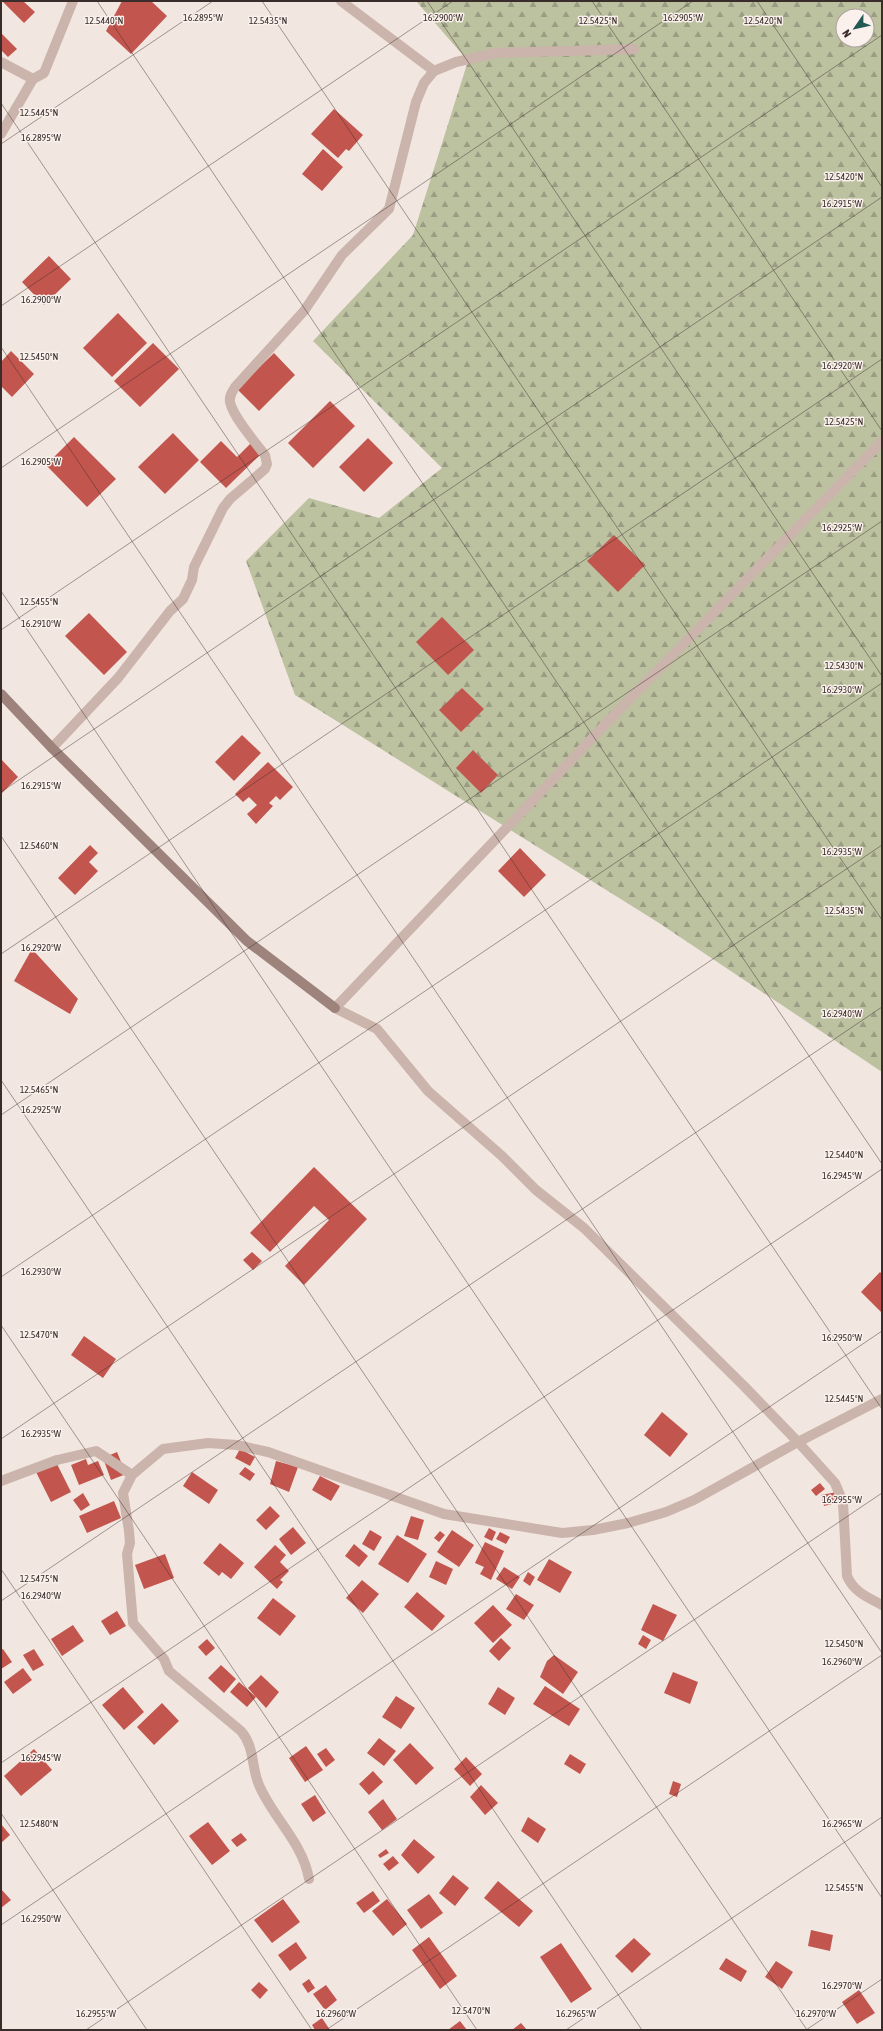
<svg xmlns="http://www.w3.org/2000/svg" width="883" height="2031" font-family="'Asap Condensed',sans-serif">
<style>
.forest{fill:url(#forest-firs);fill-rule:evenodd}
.building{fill:#c2564e}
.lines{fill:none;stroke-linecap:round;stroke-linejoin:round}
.street{stroke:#cbb4ab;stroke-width:10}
.secondary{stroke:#9e837d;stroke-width:10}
.ticks{fill:none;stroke:#392c2a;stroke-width:1;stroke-opacity:0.45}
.ticks-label{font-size:10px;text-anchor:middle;fill:#392c2a;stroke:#faf1ec;stroke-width:3;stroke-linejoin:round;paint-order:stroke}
</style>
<defs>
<pattern id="forest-firs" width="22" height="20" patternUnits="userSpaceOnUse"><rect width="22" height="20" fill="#bcc1a0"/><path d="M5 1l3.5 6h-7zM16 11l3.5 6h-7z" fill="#9a9d83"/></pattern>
</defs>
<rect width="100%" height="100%" fill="#f2e6e0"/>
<path class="forest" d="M 416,1 L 882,1 L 882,1072 L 659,923 L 295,695 L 246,561 L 309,498 L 379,518 L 442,468 L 313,341 L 413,235 L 468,61 ZM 843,16 L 867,16 L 867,40 L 843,40 Z"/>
<path class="building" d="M 2,1 L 23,1 L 35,12 L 24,23 Z
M 122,1 L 151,1 L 167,16 L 131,54 L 106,31 Z
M 1,33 L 17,49 L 8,57 L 1,50 Z
M 334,109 L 363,135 L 349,151 L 346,149 L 338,158 L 311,134 Z
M 323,149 L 343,167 L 322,191 L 302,174 Z
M 49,256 L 71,279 L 44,305 L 22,282 Z
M 118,313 L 147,343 L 112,377 L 83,348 Z
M 153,343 L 179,369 L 140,407 L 114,381 Z
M 11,351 L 34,374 L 12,397 L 1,386 L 1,362 Z
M 274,353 L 295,375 L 259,411 L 237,389 Z
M 330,401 L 355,426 L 313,468 L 288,443 Z
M 173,433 L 199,460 L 165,494 L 138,467 Z
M 74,437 L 116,479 L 87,507 L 46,465 Z
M 368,438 L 393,463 L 364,492 L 339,467 Z
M 221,441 L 237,457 L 251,443 L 262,453 L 226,488 L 200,462 Z
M 614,535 L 645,565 L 618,592 L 587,561 Z
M 89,613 L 127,652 L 104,675 L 65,636 Z
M 442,617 L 474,650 L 448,675 L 416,642 Z
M 462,688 L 484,709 L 461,732 L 439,710 Z
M 242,735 L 261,753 L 234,781 L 215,762 Z
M 473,750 L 498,775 L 481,793 L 456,768 Z
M 1,759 L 18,777 L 1,794 Z
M 268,762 L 293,787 L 280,800 L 276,796 L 269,803 L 273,806 L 256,824 L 247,814 L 257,805 L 249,797 L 243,802 L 235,794 Z
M 90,845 L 98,853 L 89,862 L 98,871 L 75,895 L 58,878 Z
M 520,848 L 546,875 L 524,897 L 498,871 Z
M 32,949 L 78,999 L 70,1014 L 14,981 Z
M 314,1167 L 367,1219 L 304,1285 L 285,1266 L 329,1220 L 314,1206 L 270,1252 L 250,1233 Z
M 252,1252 L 262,1261 L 253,1270 L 243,1260 Z
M 880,1272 L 882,1274 L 882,1313 L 861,1292 Z
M 84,1336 L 116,1359 L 103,1378 L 71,1355 Z
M 662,1412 L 688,1434 L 670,1457 L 644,1435 Z
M 240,1449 L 255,1457 L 250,1466 L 235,1458 Z
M 117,1452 L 126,1474 L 111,1480 L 103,1458 Z
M 86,1459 L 88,1465 L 98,1461 L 104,1475 L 79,1485 L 71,1465 Z
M 276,1461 L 298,1467 L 289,1492 L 270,1484 Z
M 56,1462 L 71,1492 L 51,1502 L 36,1472 Z
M 245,1467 L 255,1474 L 250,1481 L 239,1474 Z
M 192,1472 L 218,1490 L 209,1504 L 183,1486 Z
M 320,1476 L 340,1486 L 331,1501 L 312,1490 Z
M 820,1483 L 825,1489 L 816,1496 L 811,1490 Z
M 837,1492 L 840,1502 L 824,1506 L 821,1495 Z
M 83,1493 L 90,1505 L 81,1511 L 73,1500 Z
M 114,1501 L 121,1518 L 87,1533 L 79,1516 Z
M 270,1506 L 280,1516 L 266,1530 L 256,1520 Z
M 411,1516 L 424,1520 L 418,1540 L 404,1536 Z
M 293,1527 L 306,1543 L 291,1555 L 279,1539 Z
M 489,1528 L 496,1532 L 492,1541 L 484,1537 Z
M 370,1530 L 382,1537 L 374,1551 L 362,1544 Z
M 452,1530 L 474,1545 L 459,1567 L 437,1552 Z
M 440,1531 L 445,1535 L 439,1542 L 434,1538 Z
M 500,1532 L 510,1537 L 506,1544 L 496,1539 Z
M 397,1535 L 427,1554 L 408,1583 L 378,1564 Z
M 485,1542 L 504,1551 L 491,1580 L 480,1574 L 484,1567 L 475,1563 Z
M 220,1543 L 244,1563 L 231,1579 L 222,1572 L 219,1576 L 203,1563 Z
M 354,1544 L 368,1556 L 359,1567 L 345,1556 Z
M 275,1545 L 286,1555 L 280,1562 L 289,1571 L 280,1580 L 283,1582 L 277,1589 L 254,1567 Z
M 165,1554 L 174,1578 L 144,1589 L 135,1565 Z
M 549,1559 L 572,1572 L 560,1593 L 537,1580 Z
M 436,1561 L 453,1569 L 446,1585 L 429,1577 Z
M 504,1567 L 520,1577 L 512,1589 L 496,1579 Z
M 528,1572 L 535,1577 L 530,1586 L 523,1581 Z
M 362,1580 L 379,1594 L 363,1613 L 346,1598 Z
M 417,1592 L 445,1616 L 432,1631 L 404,1607 Z
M 516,1594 L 534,1605 L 524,1620 L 506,1609 Z
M 273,1598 L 296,1616 L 280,1636 L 257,1618 Z
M 653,1604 L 677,1615 L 663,1641 L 641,1630 Z
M 493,1605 L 512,1625 L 493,1643 L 474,1623 Z
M 117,1611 L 126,1626 L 110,1635 L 101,1621 Z
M 73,1625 L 84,1641 L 62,1656 L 51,1639 Z
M 643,1635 L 651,1640 L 646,1649 L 638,1644 Z
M 501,1638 L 511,1648 L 499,1661 L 489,1651 Z
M 207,1639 L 215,1648 L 206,1656 L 198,1647 Z
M 3,1649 L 12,1662 L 1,1669 L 1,1650 Z
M 34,1649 L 44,1665 L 33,1671 L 23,1655 Z
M 554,1655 L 578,1672 L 563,1694 L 540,1677 L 547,1661 Z
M 221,1665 L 236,1679 L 224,1693 L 208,1678 Z
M 23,1668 L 32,1680 L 13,1694 L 4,1682 Z
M 673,1672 L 698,1682 L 690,1704 L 664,1693 Z
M 261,1675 L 279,1692 L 266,1708 L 248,1688 Z
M 239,1682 L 256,1697 L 247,1707 L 230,1692 Z
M 545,1686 L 580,1709 L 569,1726 L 533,1704 Z
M 123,1687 L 144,1712 L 124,1730 L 102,1705 Z
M 498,1687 L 515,1698 L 505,1715 L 488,1704 Z
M 396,1696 L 415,1708 L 401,1729 L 382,1717 Z
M 162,1703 L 179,1721 L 154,1745 L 137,1727 Z
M 379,1738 L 396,1751 L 384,1766 L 367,1753 Z
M 410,1743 L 434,1768 L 416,1785 L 393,1760 Z
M 306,1746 L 323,1770 L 305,1782 L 289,1758 Z
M 326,1748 L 335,1760 L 326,1767 L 317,1754 Z
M 34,1749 L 52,1770 L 21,1796 L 4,1776 Z
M 570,1754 L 586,1764 L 580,1774 L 564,1764 Z
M 466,1757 L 482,1774 L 470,1786 L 454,1769 Z
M 373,1771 L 383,1782 L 369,1795 L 359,1784 Z
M 673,1781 L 681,1784 L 677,1797 L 669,1794 Z
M 481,1785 L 498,1803 L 485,1815 L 470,1797 Z
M 315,1795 L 326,1813 L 313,1822 L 301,1804 Z
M 383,1799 L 397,1819 L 382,1830 L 368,1812 Z
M 528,1817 L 546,1829 L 538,1843 L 521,1831 Z
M 208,1822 L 230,1851 L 212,1865 L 189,1836 Z
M 1,1824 L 10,1835 L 1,1843 Z
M 241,1833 L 247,1840 L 237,1847 L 231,1840 Z
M 414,1839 L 435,1857 L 418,1874 L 401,1855 Z
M 386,1849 L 389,1853 L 380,1858 L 378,1855 Z
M 393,1856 L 399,1863 L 389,1871 L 383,1864 Z
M 453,1875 L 469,1888 L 455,1906 L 439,1893 Z
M 498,1881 L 533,1911 L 519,1927 L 484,1898 Z
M 1,1889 L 11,1900 L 1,1908 Z
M 373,1891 L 380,1901 L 364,1913 L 356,1903 Z
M 429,1894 L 443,1913 L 421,1929 L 407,1910 Z
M 283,1899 L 300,1922 L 272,1943 L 254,1920 Z
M 387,1899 L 407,1924 L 393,1936 L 372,1911 Z
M 811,1930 L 833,1935 L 830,1951 L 808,1946 Z
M 429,1937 L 457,1976 L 440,1989 L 412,1950 Z
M 634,1938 L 651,1954 L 632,1973 L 615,1956 Z
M 296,1942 L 307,1958 L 290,1971 L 278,1955 Z
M 561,1943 L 592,1989 L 571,2003 L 540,1957 Z
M 726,1958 L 747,1971 L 741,1982 L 719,1969 Z
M 776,1961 L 793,1972 L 782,1989 L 765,1977 Z
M 309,1979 L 315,1988 L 308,1993 L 302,1984 Z
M 259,1982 L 268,1990 L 260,1999 L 251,1990 Z
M 326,1985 L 337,2000 L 325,2010 L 313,1994 Z
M 859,1990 L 875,2013 L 857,2024 L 842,2002 Z
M 322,2018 L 330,2030 L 315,2030 L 312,2025 Z
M 460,2021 L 467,2030 L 448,2030 Z
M 521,2023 L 527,2030 L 512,2030 Z"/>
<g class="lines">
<path class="street" d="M 341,1 L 434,71
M 1,62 L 33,79
M 1,134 L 33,79 L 44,73 L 73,1
M 882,441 L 618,711 L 335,1008 L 377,1029 L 428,1091 L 502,1156 L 536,1190 L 584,1228 L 744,1386 L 798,1442 L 835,1483 L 843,1502 L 847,1576 C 854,1592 867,1597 882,1605
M 52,748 L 118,678 L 170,611 L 183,599 L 192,580 L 194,567 L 223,508 L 230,499 L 265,469 L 267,464 L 265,455 C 255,442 233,417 230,402 C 229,396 232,392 235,387 L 304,311 L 342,255 L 389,209 L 416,102 L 424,83 L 434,71 L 456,62 L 496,53 L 634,49
M 132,1475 L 123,1493 L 129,1531 L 130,1543 L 127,1554 L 133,1623 L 164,1659 L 169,1671 L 241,1731 C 255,1747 251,1767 259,1785 C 273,1818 303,1843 309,1879
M 1,1481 L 57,1460 L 96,1451 L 132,1475 L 163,1449 L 208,1443 L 237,1445 L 268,1452 L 444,1514 L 562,1533 L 593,1530 L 628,1523 L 666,1512 L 694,1500 L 798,1442 L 882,1399"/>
<path class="secondary" d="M 1,694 L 52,748 L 247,941 L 335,1008"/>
</g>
<path class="ticks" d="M 97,1 L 882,1164M 262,1 L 882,920M 427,1 L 882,676M 592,1 L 882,431M 757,1 L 882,187M 1,103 L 882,1409M 1,144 L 213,1M 1,306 L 453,1M 1,347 L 882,1653M 1,468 L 693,1M 1,591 L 882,1898M 1,630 L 882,35M 1,792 L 882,197M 1,836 L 807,2030M 1,954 L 882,359M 1,1080 L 642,2030M 1,1115 L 882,521M 1,1277 L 882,683M 1,1325 L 477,2030M 1,1439 L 882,845M 1,1569 L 312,2030M 1,1601 L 882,1007M 1,1763 L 882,1169M 1,1813 L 147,2030M 1,1925 L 882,1331M 86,2030 L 882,1493M 326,2030 L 882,1655M 566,2030 L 882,1817M 806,2030 L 882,1979"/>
<g class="ticks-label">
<text x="203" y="21">16.2895°W</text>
<text x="443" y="21">16.2900°W</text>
<text x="683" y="21">16.2905°W</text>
<text x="104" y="24">12.5440°N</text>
<text x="268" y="24">12.5435°N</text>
<text x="598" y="24">12.5425°N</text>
<text x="763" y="24">12.5420°N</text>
<text x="39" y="116">12.5445°N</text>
<text x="41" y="141">16.2895°W</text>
<text x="844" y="180">12.5420°N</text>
<text x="842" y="207">16.2915°W</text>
<text x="41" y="303">16.2900°W</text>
<text x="39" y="360">12.5450°N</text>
<text x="842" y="369">16.2920°W</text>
<text x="844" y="425">12.5425°N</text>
<text x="41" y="465">16.2905°W</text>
<text x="842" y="531">16.2925°W</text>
<text x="39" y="605">12.5455°N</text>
<text x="41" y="627">16.2910°W</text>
<text x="844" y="669">12.5430°N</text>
<text x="842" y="693">16.2930°W</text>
<text x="41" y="789">16.2915°W</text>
<text x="39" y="849">12.5460°N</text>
<text x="842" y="855">16.2935°W</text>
<text x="844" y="914">12.5435°N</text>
<text x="41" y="951">16.2920°W</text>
<text x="842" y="1017">16.2940°W</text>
<text x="39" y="1093">12.5465°N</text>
<text x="41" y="1113">16.2925°W</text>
<text x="844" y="1158">12.5440°N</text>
<text x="842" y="1179">16.2945°W</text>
<text x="41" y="1275">16.2930°W</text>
<text x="39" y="1338">12.5470°N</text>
<text x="842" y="1341">16.2950°W</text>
<text x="844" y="1402">12.5445°N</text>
<text x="41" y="1437">16.2935°W</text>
<text x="842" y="1503">16.2955°W</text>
<text x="39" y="1582">12.5475°N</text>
<text x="41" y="1599">16.2940°W</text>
<text x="844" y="1647">12.5450°N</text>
<text x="842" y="1665">16.2960°W</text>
<text x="41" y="1761">16.2945°W</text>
<text x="842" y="1827">16.2965°W</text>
<text x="39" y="1827">12.5480°N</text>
<text x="844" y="1891">12.5455°N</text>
<text x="41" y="1922">16.2950°W</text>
<text x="842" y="1989">16.2970°W</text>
<text x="471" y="2014">12.5470°N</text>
<text x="96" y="2017">16.2955°W</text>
<text x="336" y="2017">16.2960°W</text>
<text x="576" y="2017">16.2965°W</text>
<text x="816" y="2017">16.2970°W</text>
</g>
<rect width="883" height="2031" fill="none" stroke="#392c2a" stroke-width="4"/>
<g transform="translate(855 28) rotate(236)"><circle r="19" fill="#faf1ec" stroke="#ada29e"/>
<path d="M0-3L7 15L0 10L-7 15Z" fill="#215953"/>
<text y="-6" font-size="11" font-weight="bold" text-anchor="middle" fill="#392c2a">N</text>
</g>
</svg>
